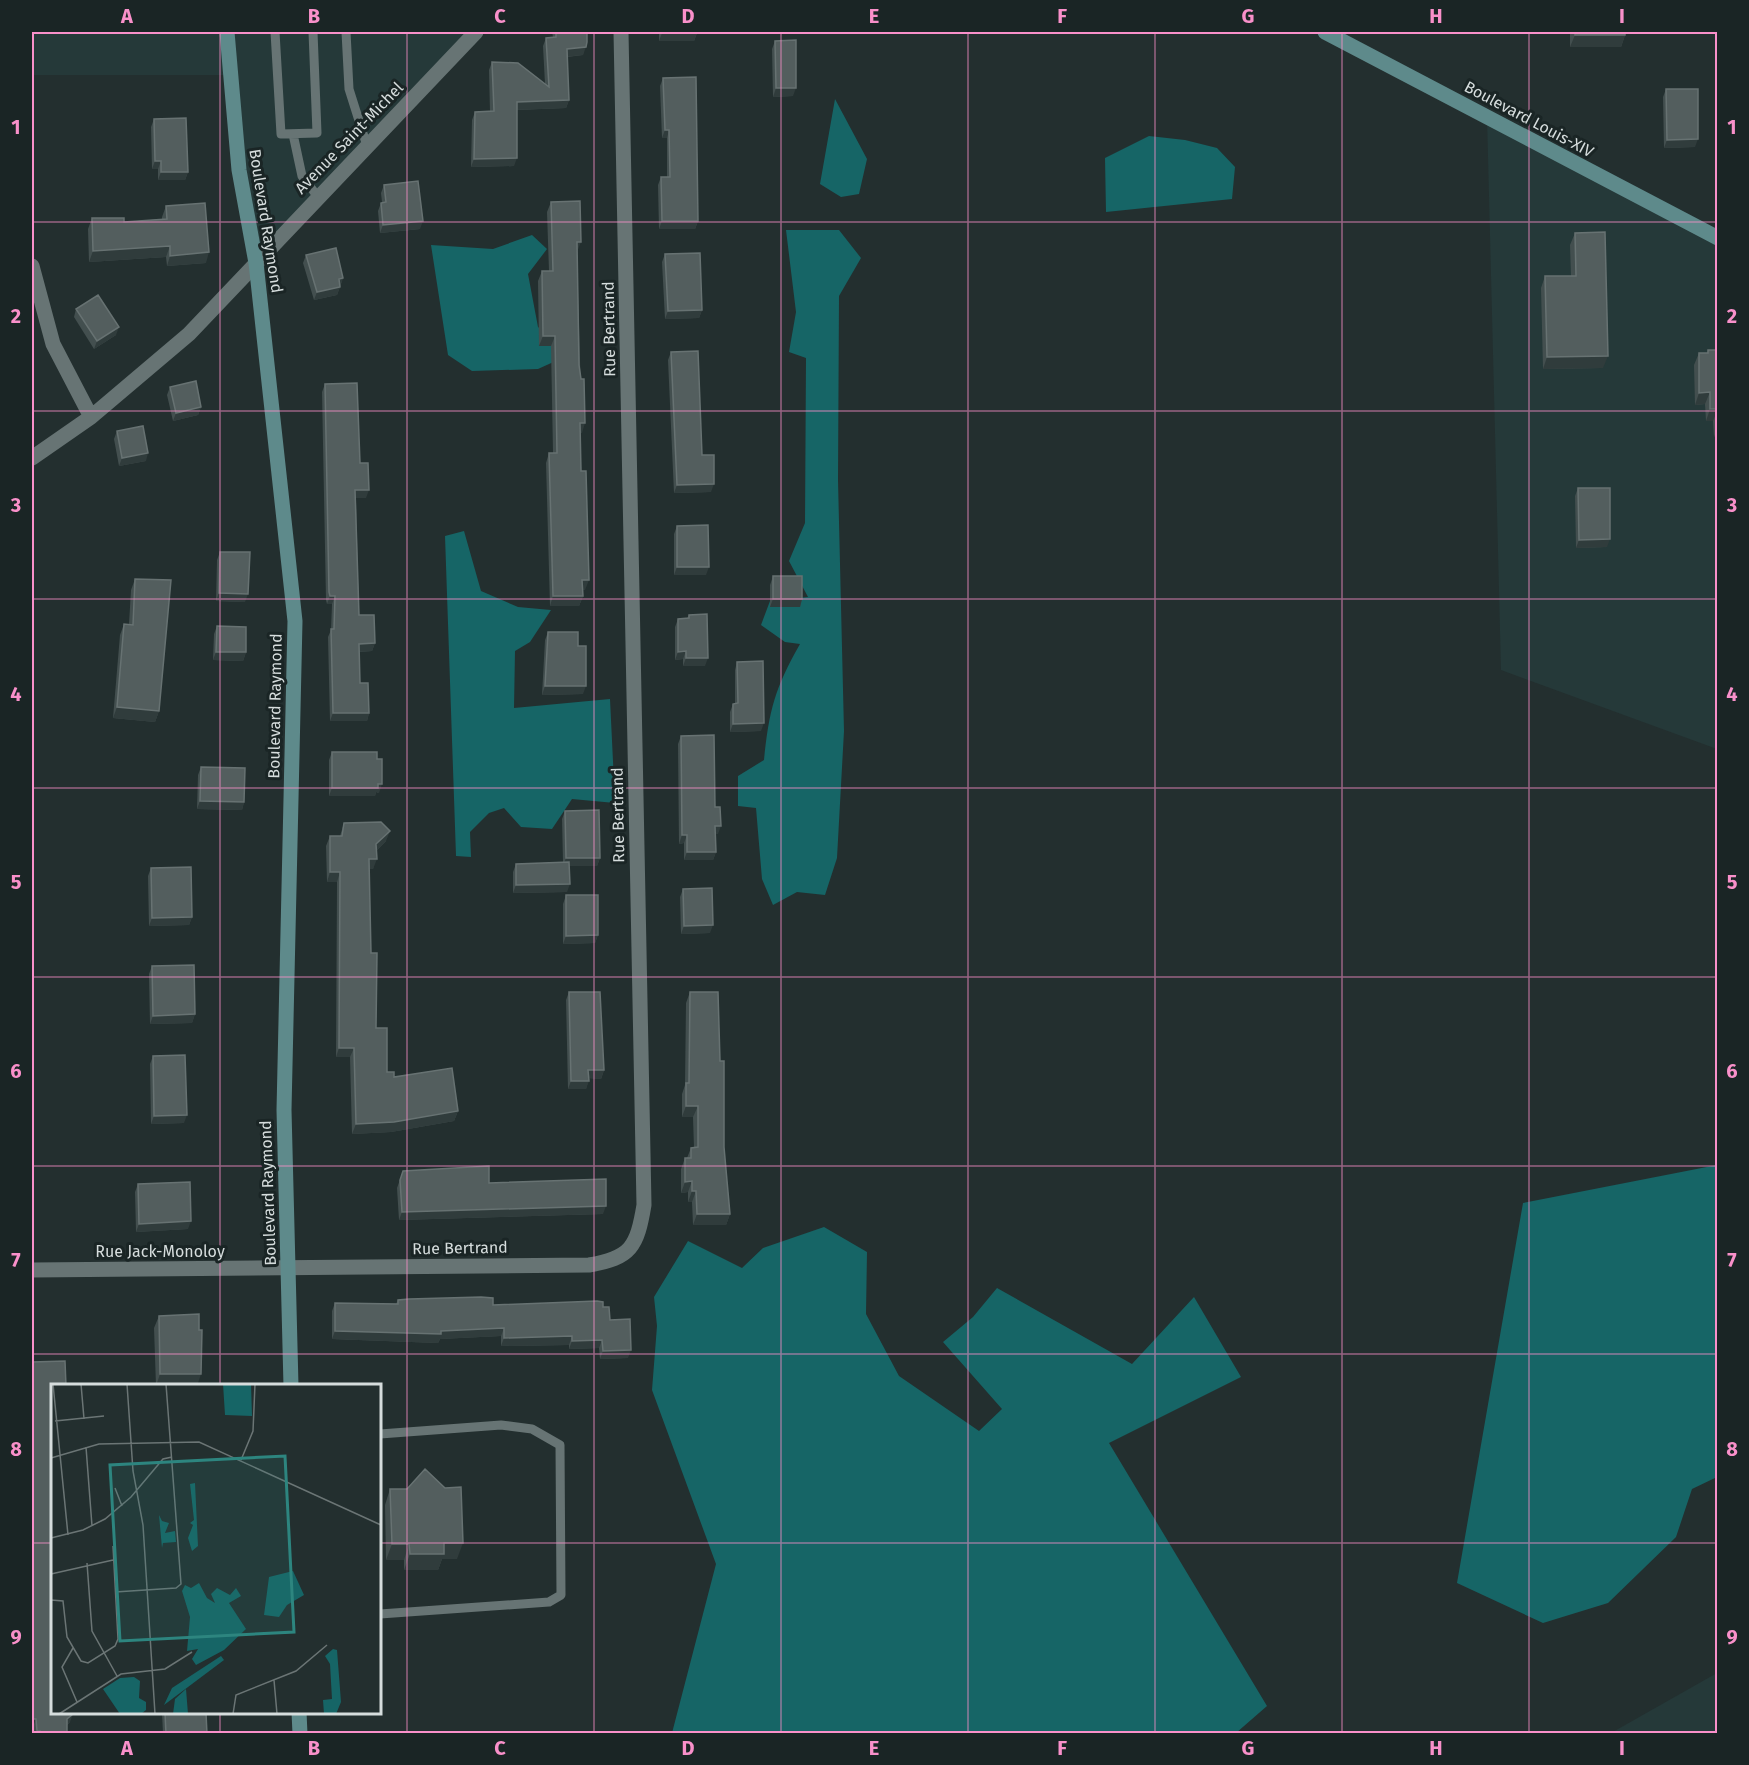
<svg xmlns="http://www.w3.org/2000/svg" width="1749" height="1765" font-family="'Fira Sans',sans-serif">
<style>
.built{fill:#253939}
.forest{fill:#166566}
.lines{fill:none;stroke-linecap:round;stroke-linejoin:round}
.lane{stroke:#677474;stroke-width:9}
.street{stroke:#677474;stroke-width:15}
.secondary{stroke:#5e8a8b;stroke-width:15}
.wall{fill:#434f4f}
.shaded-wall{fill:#303c3c}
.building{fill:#535e5e;stroke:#677272;stroke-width:1.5}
.grid{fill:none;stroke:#f990ca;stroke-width:1.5;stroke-opacity:0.55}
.labels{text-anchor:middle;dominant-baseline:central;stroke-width:6;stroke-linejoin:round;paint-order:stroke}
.street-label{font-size:16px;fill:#d6dddd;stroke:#1a2525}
.inset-road{fill:none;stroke:#6b7575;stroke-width:1.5}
.view{fill:#2d857f;fill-opacity:0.15;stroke:#2d857f;stroke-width:3}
.inset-edge{fill:none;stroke:#d6dddd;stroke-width:3}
.neatline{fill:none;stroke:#f990ca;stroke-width:2}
.grid-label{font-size:20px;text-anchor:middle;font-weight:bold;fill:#f990ca}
</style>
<rect width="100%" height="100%" fill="#232f2f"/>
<path class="built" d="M 32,32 L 485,32 L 457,62 L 256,263 L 228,75 L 32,75 Z
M 1487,117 L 1717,238 L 1717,749 L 1501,670 Z
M 1717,1673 L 1717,1733 L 1611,1733 Z"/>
<path class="forest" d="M 835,99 L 867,159 L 859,194 L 841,197 L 820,184 Z
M 1149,136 L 1185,140 L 1217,148 L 1235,167 L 1232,199 L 1106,212 L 1105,158 Z
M 786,230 L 839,230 L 861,258 L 839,296 L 838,480 L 844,731 L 837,858 L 825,895 L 797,892 L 773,905 L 762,879 L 756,808 L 738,806 L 738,776 L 764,760 C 769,710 775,688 800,644 L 785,642 L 761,625 L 770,601 L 808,597 L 789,561 L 805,523 L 806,358 L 789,352 L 796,312 Z
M 532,235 L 547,249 L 528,274 L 538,327 L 571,354 L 538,369 L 472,371 L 448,355 L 431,245 L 493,249 Z
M 464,531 L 481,591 L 518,607 L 551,610 L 530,642 L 515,651 L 514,708 L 610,699 L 615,803 L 572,799 L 552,829 L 521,827 L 504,808 L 489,813 L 470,832 L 471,857 L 456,856 L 445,536 Z
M 1717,1165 L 1717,1477 L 1692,1489 L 1676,1537 L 1608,1603 L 1543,1623 L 1457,1583 L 1523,1203 Z
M 824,1227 L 867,1252 L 866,1314 L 899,1376 L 979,1431 L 1002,1409 L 943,1342 L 973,1317 L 997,1288 L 1132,1364 L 1194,1297 L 1241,1377 L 1109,1443 L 1267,1706 L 1236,1733 L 672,1733 L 716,1564 L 652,1390 L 657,1326 L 654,1297 L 688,1241 L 742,1268 L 763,1248 Z"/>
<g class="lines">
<path class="lane" d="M 275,32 L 281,134 L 317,133 L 313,32
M 346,32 L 349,89 L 367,146
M 293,134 L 302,176 L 318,197
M 380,1434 L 501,1425 L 532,1429 L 560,1445 L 561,1595 L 549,1602 L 380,1614"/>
<path class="street" d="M 32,266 L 53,344 L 91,417
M 32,458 L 91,417 L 189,334 L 476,32
M 32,1270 L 589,1265 C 631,1258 637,1247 644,1205 L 621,32"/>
<path class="secondary" d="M 227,32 L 239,170 L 256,263 L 295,621 L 284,1110 L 291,1386
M 1325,32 L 1718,238
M 299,1712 L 300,1734"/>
</g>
<path class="wall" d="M 552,32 L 587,32 L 583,55 L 567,57 L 569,100 L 566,108 L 517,110 L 514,166 L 471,167 L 472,120 L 475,112 L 490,112 L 489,70 L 492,62 L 545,84 L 543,46 L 546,38 L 553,37 Z
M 659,32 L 697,32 L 697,33 L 694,41 L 659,41 Z
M 1570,32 L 1625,32 L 1625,35 L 1621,47 L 1570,47 Z
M 775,41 L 793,96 L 773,97 L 772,49 Z
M 663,78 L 698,221 L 695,229 L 659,229 L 658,185 L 661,177 L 667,177 L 667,138 L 662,138 L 660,86 Z
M 1666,89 L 1695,147 L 1664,148 L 1663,97 Z
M 154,119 L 188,172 L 185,180 L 158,180 L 158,169 L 152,169 L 151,127 Z
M 384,185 L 420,229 L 380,233 L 378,211 L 381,203 L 382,202 L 381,193 Z
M 551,202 L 577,251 L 582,433 L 580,433 L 585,590 L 583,590 L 583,596 L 579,606 L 550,606 L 546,463 L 549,453 L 553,453 L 551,346 L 539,346 L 538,281 L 542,271 L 549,271 L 547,212 Z
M 166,206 L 206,263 L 167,266 L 166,257 L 89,262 L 88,229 L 92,218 L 124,222 L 162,219 L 162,217 Z
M 1575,233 L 1603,368 L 1543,369 L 1541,288 L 1545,276 L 1571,276 L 1570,245 Z
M 665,254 L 702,310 L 699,318 L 665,319 L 662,262 Z
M 306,255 L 343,278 L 337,295 L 314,300 L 303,263 Z
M 76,309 L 116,335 L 94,349 L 74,317 Z
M 1708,350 L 1718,350 L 1718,437 L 1714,437 L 1713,421 L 1706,421 L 1705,404 L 1695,405 L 1694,365 L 1699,353 L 1707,353 Z
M 671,352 L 702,455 L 711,492 L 674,493 L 668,360 Z
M 325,384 L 360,463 L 366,498 L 356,498 L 359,615 L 375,643 L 372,651 L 359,652 L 360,683 L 369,713 L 367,721 L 330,721 L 328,637 L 331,630 L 332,604 L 327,604 L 326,600 L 322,392 Z
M 170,387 L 201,407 L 198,415 L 173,421 L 167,395 Z
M 117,431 L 146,461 L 119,466 L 114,439 Z
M 1578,488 L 1607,547 L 1576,548 L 1575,496 Z
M 677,526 L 706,575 L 674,575 L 674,534 Z
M 220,552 L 245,602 L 216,601 L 217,560 Z
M 773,576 L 802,599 L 800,607 L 770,607 L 770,585 Z
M 135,579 L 159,711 L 155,722 L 113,718 L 120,635 L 124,624 L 129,624 L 131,590 Z
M 689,615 L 705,666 L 683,666 L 683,659 L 675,660 L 675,627 L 678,619 L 687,618 Z
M 217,626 L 246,652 L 243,661 L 213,660 L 214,634 Z
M 548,632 L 578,646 L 583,694 L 542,695 L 545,640 Z
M 737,662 L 761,731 L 730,732 L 730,712 L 733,704 L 735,704 L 735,670 Z
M 681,736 L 715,807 L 718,834 L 715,834 L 716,852 L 713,860 L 684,860 L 684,843 L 679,844 L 678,744 Z
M 332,752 L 379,793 L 376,792 L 375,796 L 329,796 L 329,760 Z
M 201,767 L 244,802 L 242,810 L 197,809 L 198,775 Z
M 565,811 L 600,858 L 597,866 L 569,866 L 567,892 L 513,893 L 513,872 L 516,864 L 563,862 L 562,819 Z
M 344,823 L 386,841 L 377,850 L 373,869 L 369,869 L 371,953 L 376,1028 L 387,1072 L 394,1077 L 458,1111 L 454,1121 L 391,1132 L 352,1134 L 350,1057 L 336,1057 L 337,882 L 327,882 L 326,846 L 330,836 L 340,836 Z
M 151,868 L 192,917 L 189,925 L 149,926 L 148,876 Z
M 683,889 L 710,933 L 681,934 L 680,897 Z
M 566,895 L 598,935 L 595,943 L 563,944 L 563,904 Z
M 152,966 L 195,1014 L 192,1023 L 150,1024 L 149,974 Z
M 569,992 L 604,1070 L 601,1079 L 589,1078 L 586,1089 L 568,1089 L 566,1000 Z
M 690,992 L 720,1061 L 724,1147 L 730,1214 L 726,1225 L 693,1225 L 692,1202 L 688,1202 L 688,1192 L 681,1193 L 681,1169 L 685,1158 L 687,1158 L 691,1148 L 694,1148 L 693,1117 L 682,1117 L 682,1094 L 685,1085 L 686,1003 Z
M 153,1056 L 184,1123 L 151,1124 L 150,1064 Z
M 403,1171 L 489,1183 L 603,1214 L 399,1220 L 397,1188 Z
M 138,1184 L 188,1229 L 136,1232 L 135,1192 Z
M 398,1300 L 493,1305 L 603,1307 L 628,1358 L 600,1359 L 599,1348 L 569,1349 L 569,1345 L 501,1346 L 501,1336 L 440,1339 L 438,1343 L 332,1339 L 332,1311 L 335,1303 L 396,1304 Z
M 159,1316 L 197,1386 L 156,1386 L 154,1328 Z
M 32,1362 L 52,1386 L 52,1713 L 70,1722 L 67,1725 L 67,1734 L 34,1734 L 33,1727 L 32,1727 Z
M 390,1489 L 457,1559 L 442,1559 L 438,1570 L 404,1570 L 404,1560 L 386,1560 L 385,1505 Z
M 162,1713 L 206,1713 L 207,1734 L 163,1734 Z"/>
<path class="shaded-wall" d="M 662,33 L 697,33 L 694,41 L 659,41 Z
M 1575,35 L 1625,35 L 1621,47 L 1570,47 Z
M 586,47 L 583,55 L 564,57 L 567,49 Z
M 776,88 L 796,88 L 793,96 L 773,97 Z
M 569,100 L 566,108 L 514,110 L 517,102 Z
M 665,130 L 669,130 L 667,138 L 662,138 Z
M 1698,139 L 1695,147 L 1664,148 L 1667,140 Z
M 517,158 L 514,166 L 471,167 L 474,159 Z
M 155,161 L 161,161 L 158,169 L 152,169 Z
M 161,172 L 188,172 L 185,180 L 158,180 Z
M 423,221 L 420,229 L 380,233 L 383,225 Z
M 662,221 L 698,221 L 695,229 L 659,229 Z
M 577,242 L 581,242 L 577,252 Z
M 170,246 L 166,257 L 89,262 L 93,251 Z
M 209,252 L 206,263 L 167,266 L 170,256 Z
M 343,278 L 340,287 L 339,279 Z
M 340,287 L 337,295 L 314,300 L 317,292 Z
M 702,310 L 699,318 L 665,319 L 668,311 Z
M 119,327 L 116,335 L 94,349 L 97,341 Z
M 543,336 L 555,336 L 551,346 L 539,346 Z
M 1608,356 L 1603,368 L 1543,369 L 1547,357 Z
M 1710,392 L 1705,404 L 1695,405 L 1699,393 Z
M 201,407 L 198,415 L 173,421 L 176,413 Z
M 1710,409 L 1718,409 L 1713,421 L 1706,421 Z
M 580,423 L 585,423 L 582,433 L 576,433 Z
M 1718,427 L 1718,437 L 1714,437 Z
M 148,453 L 146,461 L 119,466 L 122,458 Z
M 714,484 L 711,492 L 674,493 L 677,485 Z
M 355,490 L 369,490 L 366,498 L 353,498 Z
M 1610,539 L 1607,547 L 1576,548 L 1579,540 Z
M 677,567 L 709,567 L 706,575 L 674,575 Z
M 582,580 L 589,580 L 585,590 L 579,590 Z
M 219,593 L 248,594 L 245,602 L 216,601 Z
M 330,596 L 335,596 L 332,604 L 327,604 Z
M 553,596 L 583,596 L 579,606 L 550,606 Z
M 773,599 L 802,599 L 800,607 L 770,607 Z
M 375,643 L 372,651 L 356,652 L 359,644 Z
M 686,651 L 683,659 L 675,660 L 678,652 Z
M 216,652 L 246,652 L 243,661 L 213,660 Z
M 686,658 L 708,658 L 705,666 L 683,666 Z
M 545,686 L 586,686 L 583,694 L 542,695 Z
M 117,707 L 159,711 L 155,722 L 113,718 Z
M 333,713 L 369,713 L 367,721 L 330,721 Z
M 764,723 L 761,731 L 730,732 L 733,724 Z
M 378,784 L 382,784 L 379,793 L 376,792 L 375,796 L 329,796 L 332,788 Z
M 200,801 L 244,802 L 242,810 L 197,809 Z
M 715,826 L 721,826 L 718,834 L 712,834 Z
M 390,831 L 386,841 L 373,854 L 376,844 Z
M 682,835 L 687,835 L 684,843 L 679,844 Z
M 687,852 L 716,852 L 713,860 L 684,860 Z
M 566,858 L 600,858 L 597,866 L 563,866 Z
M 369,859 L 377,859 L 373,869 L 365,869 Z
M 330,872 L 340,872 L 337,882 L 327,882 Z
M 570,884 L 567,892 L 513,893 L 516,885 Z
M 192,917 L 189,925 L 149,926 L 152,918 Z
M 713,925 L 710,933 L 681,934 L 684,926 Z
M 598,935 L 595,943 L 563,944 L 566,936 Z
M 195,1014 L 192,1023 L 150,1024 L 153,1016 Z
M 339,1048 L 354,1048 L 350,1057 L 336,1057 Z
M 588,1070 L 604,1070 L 601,1079 L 585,1078 Z
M 571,1081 L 589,1081 L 586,1089 L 568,1089 Z
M 686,1106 L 698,1106 L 693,1117 L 682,1117 Z
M 458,1111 L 454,1121 L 391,1132 L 352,1134 L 356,1124 Z
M 187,1115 L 184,1123 L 151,1124 L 154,1116 Z
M 692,1181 L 688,1192 L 681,1193 L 685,1182 Z
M 692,1191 L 696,1191 L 692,1202 L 688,1202 Z
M 606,1206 L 603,1214 L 399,1220 L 402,1212 Z
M 697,1214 L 730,1214 L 726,1225 L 693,1225 Z
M 191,1221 L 188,1229 L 136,1232 L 139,1224 Z
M 504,1328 L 501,1336 L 440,1339 L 438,1343 L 332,1339 L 335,1331 L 441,1331 Z
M 572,1336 L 569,1345 L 501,1346 L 504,1338 Z
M 602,1340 L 599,1348 L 569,1349 L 572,1341 Z
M 631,1350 L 628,1358 L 600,1359 L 603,1351 Z
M 160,1374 L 201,1374 L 197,1386 L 156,1386 Z
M 444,1543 L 463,1543 L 457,1559 L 442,1559 L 438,1570 L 404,1570 L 410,1554 Z
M 392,1544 L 409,1544 L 404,1560 L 386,1560 Z
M 73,1714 L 70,1722 L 64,1727 L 67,1719 Z
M 33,1719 L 36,1719 L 33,1727 L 32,1727 Z"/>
<path class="building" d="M 556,32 L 587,32 L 587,42 L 586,47 L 567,49 L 569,100 L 517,102 L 517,158 L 474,159 L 475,112 L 494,111 L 492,62 L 518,63 L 549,87 L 546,38 L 556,37 Z
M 662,32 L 697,32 L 697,33 L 662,33 Z
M 1575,32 L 1625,32 L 1625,35 L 1575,35 Z
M 796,40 L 796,88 L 776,88 L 775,41 Z
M 696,77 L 698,221 L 662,221 L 661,177 L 670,177 L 669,130 L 665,130 L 663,78 Z
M 1666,89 L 1698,89 L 1698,139 L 1667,140 Z
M 186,118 L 188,172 L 161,172 L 161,161 L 155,161 L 154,119 Z
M 418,181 L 423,221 L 383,225 L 381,203 L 386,202 L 384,185 Z
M 580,201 L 581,242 L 577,242 L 579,365 L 581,379 L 584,379 L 585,423 L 580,423 L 581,471 L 586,471 L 589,580 L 582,580 L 583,596 L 553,596 L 549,453 L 557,453 L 555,336 L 543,336 L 542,271 L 553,271 L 551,202 Z
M 205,203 L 209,252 L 170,256 L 170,246 L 93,251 L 92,218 L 124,218 L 124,222 L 167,219 L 166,206 Z
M 1605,232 L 1608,356 L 1547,357 L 1545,276 L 1576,276 L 1575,233 Z
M 336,248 L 343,278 L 339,279 L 340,287 L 317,292 L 306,255 Z
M 700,253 L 702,310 L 668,311 L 665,254 Z
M 98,295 L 119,327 L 97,341 L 76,309 Z
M 1708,350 L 1718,350 L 1718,409 L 1710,409 L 1710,392 L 1699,393 L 1699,353 L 1708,353 Z
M 698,351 L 702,455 L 714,455 L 714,484 L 677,485 L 671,352 Z
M 196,381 L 201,407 L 176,413 L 170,387 Z
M 357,383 L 360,463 L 368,463 L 369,490 L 355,490 L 359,615 L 374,615 L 375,643 L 359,644 L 360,683 L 368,683 L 369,713 L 333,713 L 331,629 L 334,629 L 335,596 L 330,596 L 329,592 L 325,384 Z
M 143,426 L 148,453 L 122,458 L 117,431 Z
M 1578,488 L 1610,488 L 1610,539 L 1579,540 Z
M 708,525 L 709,567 L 677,567 L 677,526 Z
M 220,552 L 250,552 L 248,594 L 219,593 Z
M 773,576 L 802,576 L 802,599 L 773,599 Z
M 135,579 L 171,580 L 159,711 L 117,707 L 124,624 L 133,625 Z
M 707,614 L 708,658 L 686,658 L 686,651 L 678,652 L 678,619 L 689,618 L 689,615 Z
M 217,626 L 246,627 L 246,652 L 216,652 Z
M 548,632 L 578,632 L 578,646 L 586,646 L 586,686 L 545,686 Z
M 763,661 L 764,723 L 733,724 L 733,704 L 738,703 L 737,662 Z
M 714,735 L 715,807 L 720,807 L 721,826 L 715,826 L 716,852 L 687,852 L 687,835 L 682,835 L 681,736 Z
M 332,752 L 377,752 L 377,759 L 382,759 L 382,784 L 378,784 L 378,788 L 332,788 Z
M 201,767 L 245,768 L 244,802 L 200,801 Z
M 599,810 L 600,858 L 566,858 L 565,811 Z
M 381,822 L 390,831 L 376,844 L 377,859 L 369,859 L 371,953 L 377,953 L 376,1028 L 387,1028 L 387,1072 L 394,1072 L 394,1077 L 452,1068 L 458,1111 L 394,1122 L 356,1124 L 354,1048 L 339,1048 L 340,872 L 330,872 L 330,836 L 342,836 L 344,823 Z
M 569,862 L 570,884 L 516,885 L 516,864 Z
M 191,867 L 192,917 L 152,918 L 151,868 Z
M 712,888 L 713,925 L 684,926 L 683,889 Z
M 566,895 L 598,895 L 598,935 L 566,936 Z
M 194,965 L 195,1014 L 153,1016 L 152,966 Z
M 569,992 L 600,992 L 604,1070 L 588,1070 L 589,1081 L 571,1081 Z
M 690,992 L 718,992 L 720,1061 L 724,1061 L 724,1147 L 730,1214 L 697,1214 L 696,1191 L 692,1191 L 692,1181 L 685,1182 L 685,1158 L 691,1158 L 691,1148 L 698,1147 L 698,1106 L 686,1106 L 686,1083 L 689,1083 Z
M 185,1055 L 187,1115 L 154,1116 L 153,1056 Z
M 489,1166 L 489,1183 L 606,1179 L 606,1206 L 402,1212 L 400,1180 L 403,1171 Z
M 190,1182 L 191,1221 L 139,1224 L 138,1184 Z
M 481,1297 L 493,1298 L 493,1305 L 597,1301 L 603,1302 L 603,1307 L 609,1307 L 610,1320 L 630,1319 L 631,1350 L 603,1351 L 602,1340 L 572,1341 L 572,1336 L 504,1338 L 504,1328 L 441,1331 L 441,1334 L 335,1331 L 335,1303 L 398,1304 L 398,1300 L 409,1299 Z
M 199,1314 L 199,1330 L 202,1330 L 201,1374 L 160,1374 L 159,1316 Z
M 65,1361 L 66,1386 L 52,1386 L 52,1713 L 71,1713 L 73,1714 L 67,1719 L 67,1734 L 40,1734 L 40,1731 L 37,1731 L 36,1719 L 33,1719 L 32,1573 L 32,1362 Z
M 425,1469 L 445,1488 L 461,1487 L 463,1543 L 444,1543 L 444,1554 L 410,1554 L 409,1544 L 392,1544 L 390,1489 L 407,1489 Z
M 165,1713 L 206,1713 L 207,1734 L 166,1734 Z"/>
<path class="grid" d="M 220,32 L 220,1386M 407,32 L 407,1734M 594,32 L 594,1734M 781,32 L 781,1734M 968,32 L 968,1734M 1155,32 L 1155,1734M 1342,32 L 1342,1734M 1529,32 L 1529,1734M 32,222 L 1718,222M 32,411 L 1718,411M 32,599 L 1718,599M 32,788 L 1718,788M 32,977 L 1718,977M 32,1166 L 1718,1166M 32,1354 L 1718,1354M 32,1543 L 52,1543M 380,1543 L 1718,1543M 220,1712 L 220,1734"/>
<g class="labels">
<g class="street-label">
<text transform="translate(1529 119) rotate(28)">Boulevard Louis-XIV</text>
<text transform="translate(349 138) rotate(-46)">Avenue Saint-Michel</text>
<text transform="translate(266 221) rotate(81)">Boulevard Raymond</text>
<text transform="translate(609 329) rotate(-91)">Rue Bertrand</text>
<text transform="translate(275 706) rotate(-89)">Boulevard Raymond</text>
<text transform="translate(618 815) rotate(-91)">Rue Bertrand</text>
<text transform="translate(268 1193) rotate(-92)">Boulevard Raymond</text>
<text transform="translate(460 1248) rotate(-1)">Rue Bertrand</text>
<text x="160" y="1251">Rue Jack-Monoloy</text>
</g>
</g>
<g transform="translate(51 1384)">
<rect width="330" height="330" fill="#232f2f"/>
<path d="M 172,0 L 200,0 L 201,32 L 174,31 ZM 144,99 L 147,162 L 141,167 L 137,154 L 142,141 L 139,139 L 143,136 L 139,100 ZM 108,131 L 111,137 L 118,139 L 114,149 L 124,147 L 125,158 L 112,159 L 111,164 ZM 242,187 L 253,211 L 236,221 L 228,233 L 213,231 L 218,193 ZM 148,199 L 156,214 L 164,219 L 160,210 L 166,204 L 179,211 L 185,204 L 190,212 L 178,219 L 195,245 L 173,266 L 145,281 L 141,275 L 147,265 L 136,267 L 139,233 L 131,207 L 134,201 L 140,204 ZM 282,265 L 286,266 L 290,318 L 285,330 L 273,330 L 272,316 L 281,315 L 279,280 L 274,272 ZM 170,272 L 173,276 L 113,321 L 121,304 ZM 83,293 L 89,297 L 88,314 L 95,318 L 95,326 L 90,330 L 69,330 L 52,305 L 69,294 ZM 135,305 L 137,330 L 122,330 L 124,315 Z" fill="#166566"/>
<path class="inset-road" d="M 2,0 L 17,151M 30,0 L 33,35M 76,0 L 82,87 L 92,141 L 104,330M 4,37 L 53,32M 35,63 L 41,142M 0,74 L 48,60 L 148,58 L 330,141M 190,76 L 202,47 L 204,0M 64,104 L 71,122M 0,154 L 32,146 L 54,135 L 80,113 L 112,75 L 121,73M 36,179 L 41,247 L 66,292M 0,190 L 62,176M 64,208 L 125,204 L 130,200 L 115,0M 0,216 L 12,217 L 16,253 L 30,277 L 37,279 L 64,262 L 67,255 L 62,162M 22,264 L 11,283 L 26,318M 223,296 L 226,330M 8,330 L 70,290 L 114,285 L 141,268M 182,330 L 185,311 L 245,287 L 276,261"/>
<path class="view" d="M 234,72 L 243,248 L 69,257 L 59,81 Z"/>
<rect width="330" height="330" class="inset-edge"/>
</g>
<rect width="1749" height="1765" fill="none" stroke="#1a2525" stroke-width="66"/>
<rect x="33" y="33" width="1683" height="1699" class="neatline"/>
<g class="grid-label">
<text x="127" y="23">A</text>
<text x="314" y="23">B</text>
<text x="500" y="23">C</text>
<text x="688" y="23">D</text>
<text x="874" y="23">E</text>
<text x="1062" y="23">F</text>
<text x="1248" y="23">G</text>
<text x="1436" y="23">H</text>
<text x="1622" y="23">I</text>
<text x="16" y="134">1</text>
<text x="1732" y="134">1</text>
<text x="16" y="323">2</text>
<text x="1732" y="323">2</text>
<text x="16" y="512">3</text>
<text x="1732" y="512">3</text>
<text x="16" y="701">4</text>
<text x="1732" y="701">4</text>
<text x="16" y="889">5</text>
<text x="1732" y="889">5</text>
<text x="16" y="1078">6</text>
<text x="1732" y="1078">6</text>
<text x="16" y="1267">7</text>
<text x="1732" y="1267">7</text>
<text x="16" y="1456">8</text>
<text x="1732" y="1456">8</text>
<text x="16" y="1644">9</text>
<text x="1732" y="1644">9</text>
<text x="127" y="1755">A</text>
<text x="314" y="1755">B</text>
<text x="500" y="1755">C</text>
<text x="688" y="1755">D</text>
<text x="874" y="1755">E</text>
<text x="1062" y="1755">F</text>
<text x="1248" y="1755">G</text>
<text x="1436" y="1755">H</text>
<text x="1622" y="1755">I</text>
</g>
</svg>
